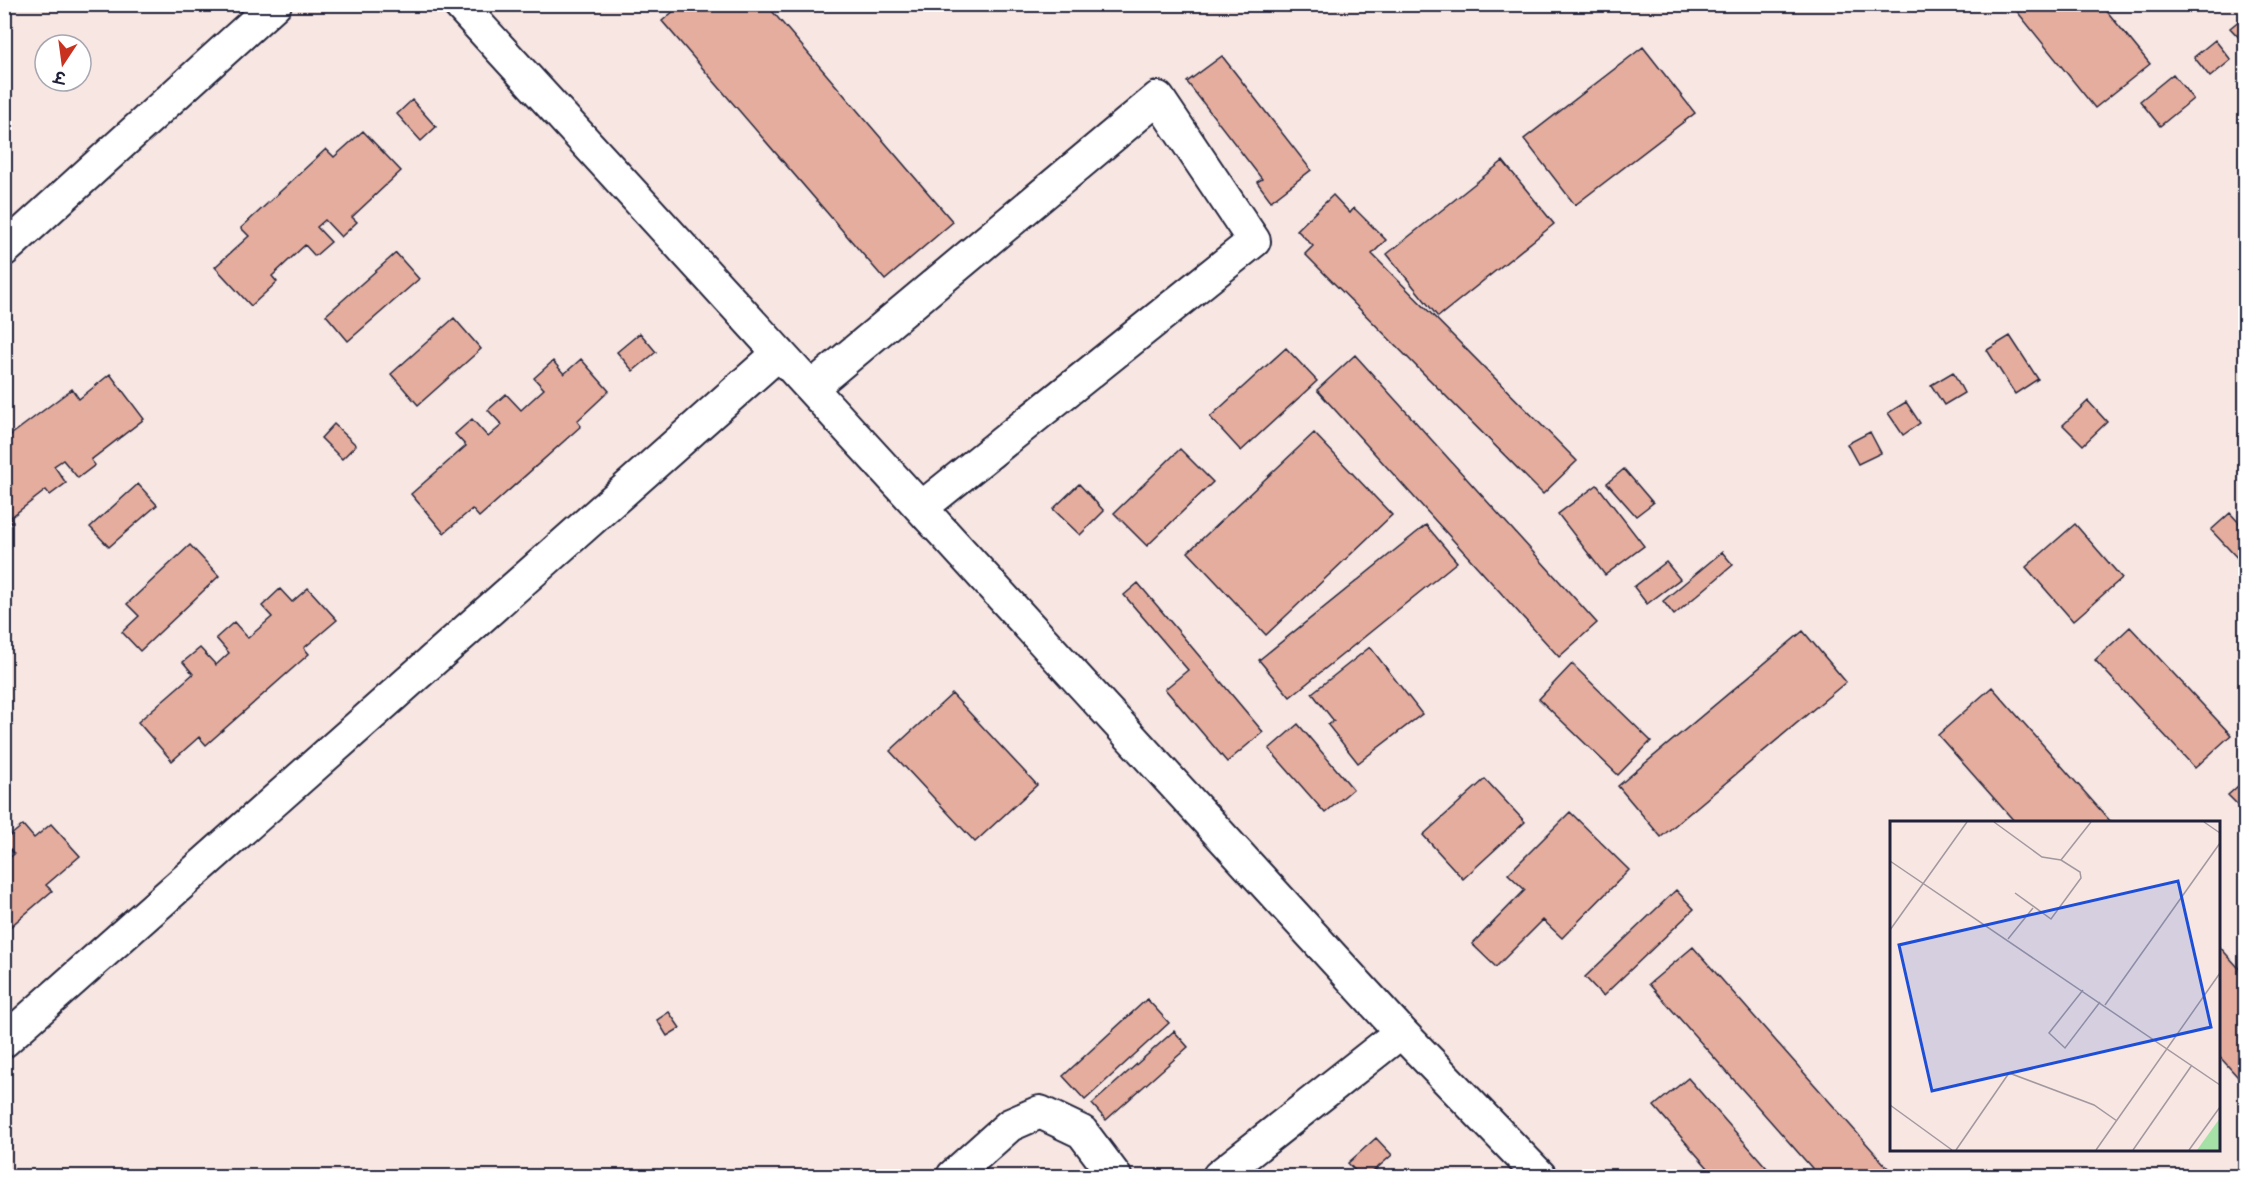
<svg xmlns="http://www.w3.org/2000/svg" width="2250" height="1181" font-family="'Architects Daughter','Playpen Sans Deva',sans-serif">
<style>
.building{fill:#e5ad9d;stroke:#22223b;stroke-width:1.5}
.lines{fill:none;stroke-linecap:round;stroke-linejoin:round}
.street-casing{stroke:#22223b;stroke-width:36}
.street{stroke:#fff;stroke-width:32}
.inset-road{fill:none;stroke:#a2989f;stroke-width:1.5}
.view{fill:#1d4ed8;fill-opacity:0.15;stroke:#1d4ed8;stroke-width:3}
.inset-edge{fill:none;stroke:#22223b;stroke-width:3}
</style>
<rect width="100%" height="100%" fill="#f7e6e2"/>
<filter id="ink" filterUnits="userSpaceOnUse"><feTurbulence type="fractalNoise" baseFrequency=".0167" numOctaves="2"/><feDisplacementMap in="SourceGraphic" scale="12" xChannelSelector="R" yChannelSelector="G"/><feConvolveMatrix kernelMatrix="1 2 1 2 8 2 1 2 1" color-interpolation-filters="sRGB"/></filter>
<g filter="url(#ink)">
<path class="building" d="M 682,4 L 766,4 L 953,222 L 885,280 L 662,21 Z
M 2011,4 L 2101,4 L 2150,64 L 2095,108 Z
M 2246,15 L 2246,45 L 2230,28 Z
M 2215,40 L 2231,60 L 2210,77 L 2194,57 Z
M 1643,47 L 1695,113 L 1575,205 L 1524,139 Z
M 1222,56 L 1311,170 L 1271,201 L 1257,182 L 1262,179 L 1187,82 Z
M 2173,74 L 2193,99 L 2160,126 L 2140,101 Z
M 412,100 L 436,127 L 421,141 L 397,114 Z
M 363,131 L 401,171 L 352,217 L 357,222 L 341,237 L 325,220 L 317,227 L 331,242 L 315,256 L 305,245 L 272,276 L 277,282 L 251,306 L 215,267 L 249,236 L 241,228 L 326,149 L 334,157 Z
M 1503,161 L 1554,224 L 1438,317 L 1387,254 Z
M 1333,195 L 1350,213 L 1354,208 L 1386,240 L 1372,254 L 1577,461 L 1543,494 L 1305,254 L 1313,246 L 1297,230 Z
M 396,253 L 419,279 L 348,341 L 326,315 Z
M 454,318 L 481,349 L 418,405 L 391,374 Z
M 640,333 L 656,352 L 633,371 L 617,352 Z
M 2010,336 L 2038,379 L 2015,394 L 1987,350 Z
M 1286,348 L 1317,381 L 1241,451 L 1210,417 Z
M 1355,355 L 1597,623 L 1559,657 L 1317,390 Z
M 581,359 L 609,391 L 577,421 L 581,426 L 479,517 L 472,509 L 444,533 L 411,494 L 466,446 L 455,434 L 472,419 L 488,437 L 502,425 L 488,410 L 506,394 L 521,410 L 544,389 L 534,378 L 553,361 L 564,374 Z
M 1953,372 L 1964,393 L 1944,405 L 1931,385 Z
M 110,374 L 144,419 L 91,460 L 95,465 L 78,478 L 63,460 L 54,466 L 66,483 L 50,495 L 46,490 L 10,518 L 13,522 L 4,528 L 4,440 L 72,389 L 79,399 Z
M 2088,401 L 2107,422 L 2083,445 L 2063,425 Z
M 1906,402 L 1920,423 L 1903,435 L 1888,413 Z
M 334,424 L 356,445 L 342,459 L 321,438 Z
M 1870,432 L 1881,453 L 1858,464 L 1847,444 Z
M 1314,433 L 1392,515 L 1266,635 L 1188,552 Z
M 1180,449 L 1213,482 L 1147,546 L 1114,513 Z
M 1624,469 L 1653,503 L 1636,516 L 1607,483 Z
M 138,484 L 157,505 L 109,547 L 90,527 Z
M 1079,484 L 1104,511 L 1080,535 L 1053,509 Z
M 1597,485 L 1644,546 L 1605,575 L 1558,514 Z
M 2230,513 L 2243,527 L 2246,525 L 2246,560 L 2242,563 L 2211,530 Z
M 2075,524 L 2122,578 L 2073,621 L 2026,567 Z
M 1426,525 L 1457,562 L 1290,697 L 1259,660 Z
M 190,545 L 219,576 L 140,651 L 122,632 L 139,616 L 127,604 Z
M 1722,552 L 1733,565 L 1674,615 L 1663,601 Z
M 1666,562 L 1680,579 L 1647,604 L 1634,587 Z
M 1138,583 L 1263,732 L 1227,762 L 1165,689 L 1188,670 L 1124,595 Z
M 308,588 L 337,620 L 304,648 L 309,654 L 206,745 L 199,737 L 172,761 L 138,722 L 193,674 L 183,662 L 200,648 L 216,665 L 229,653 L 216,638 L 234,622 L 248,638 L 272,617 L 262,606 L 280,589 L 292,602 Z
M 2130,627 L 2231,735 L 2195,768 L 2095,660 Z
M 1803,631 L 1846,682 L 1661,837 L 1618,786 Z
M 1370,647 L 1422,714 L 1358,763 L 1328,725 L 1334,721 L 1312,693 Z
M 1572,664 L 1651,741 L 1618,775 L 1539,699 Z
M 1992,687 L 2111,822 L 2015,822 L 1938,735 Z
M 952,694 L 1037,785 L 975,842 L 890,751 Z
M 1298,724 L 1353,789 L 1325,813 L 1269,749 Z
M 1485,779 L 1525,822 L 1463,879 L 1423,835 Z
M 2246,779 L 2246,813 L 2228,795 Z
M 1570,812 L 1629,870 L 1562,938 L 1543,920 L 1496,967 L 1472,944 L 1525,890 L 1508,874 Z
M 51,824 L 80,856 L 46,885 L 52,891 L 4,932 L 4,862 L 14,854 L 4,841 L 23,825 L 34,838 Z
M 1676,890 L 1694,909 L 1603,996 L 1585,977 Z
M 2218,945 L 2246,976 L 2246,1086 L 2218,1055 Z
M 1693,947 L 1895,1176 L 1819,1176 L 1649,984 Z
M 1147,999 L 1169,1023 L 1085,1100 L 1063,1076 Z
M 669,1012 L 680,1028 L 667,1036 L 657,1020 Z
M 1174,1031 L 1188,1047 L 1106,1120 L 1092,1104 Z
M 1688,1078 L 1774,1176 L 1715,1176 L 1654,1106 Z
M 1376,1138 L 1392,1155 L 1368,1176 L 1360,1176 L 1348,1163 Z"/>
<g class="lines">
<g class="street-casing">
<path id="street" d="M 459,4 L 1401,1032 L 1540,1176
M 4,250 L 275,4
M 811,388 L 1158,98 L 1254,241 L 921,508
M 4,1041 L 779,353
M 953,1176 L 1010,1125 L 1040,1112 L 1082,1132 L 1115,1176
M 1219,1176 L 1401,1032"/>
</g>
<use href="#street" class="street"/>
</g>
</g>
<g transform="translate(1890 821)">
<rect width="330" height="330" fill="#f7e6e2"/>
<path d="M 330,297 L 330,329 L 307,329 Z" fill="#a5e1a7"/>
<path class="inset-road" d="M 104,1 L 152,36 L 171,39 L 190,51 L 191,57 L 161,98 L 125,72M 314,1 L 330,12M 171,39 L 201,1M 0,40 L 330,264M 0,109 L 77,1M 118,118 L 143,87M 193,169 L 159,212 L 175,227 L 210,181M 215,184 L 330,22M 0,284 L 62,329M 66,329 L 119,252 L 204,284 L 227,300M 206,329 L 330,152M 243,329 L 302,244M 299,329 L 330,286"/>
<path class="view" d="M 288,60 L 321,206 L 42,270 L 9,124 Z"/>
<rect width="330" height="330" class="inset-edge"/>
</g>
<rect width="2250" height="1181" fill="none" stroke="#fff" stroke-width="24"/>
<rect x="12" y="12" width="2226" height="1157" fill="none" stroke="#22223b" stroke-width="2" filter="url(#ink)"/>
<g transform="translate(63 63) rotate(193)"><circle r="28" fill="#ffffff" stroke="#a7a7b1" stroke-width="1.5"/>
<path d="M0-4.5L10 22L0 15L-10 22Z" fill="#c8321e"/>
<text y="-9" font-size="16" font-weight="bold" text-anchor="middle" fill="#22223b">उ</text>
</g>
</svg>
